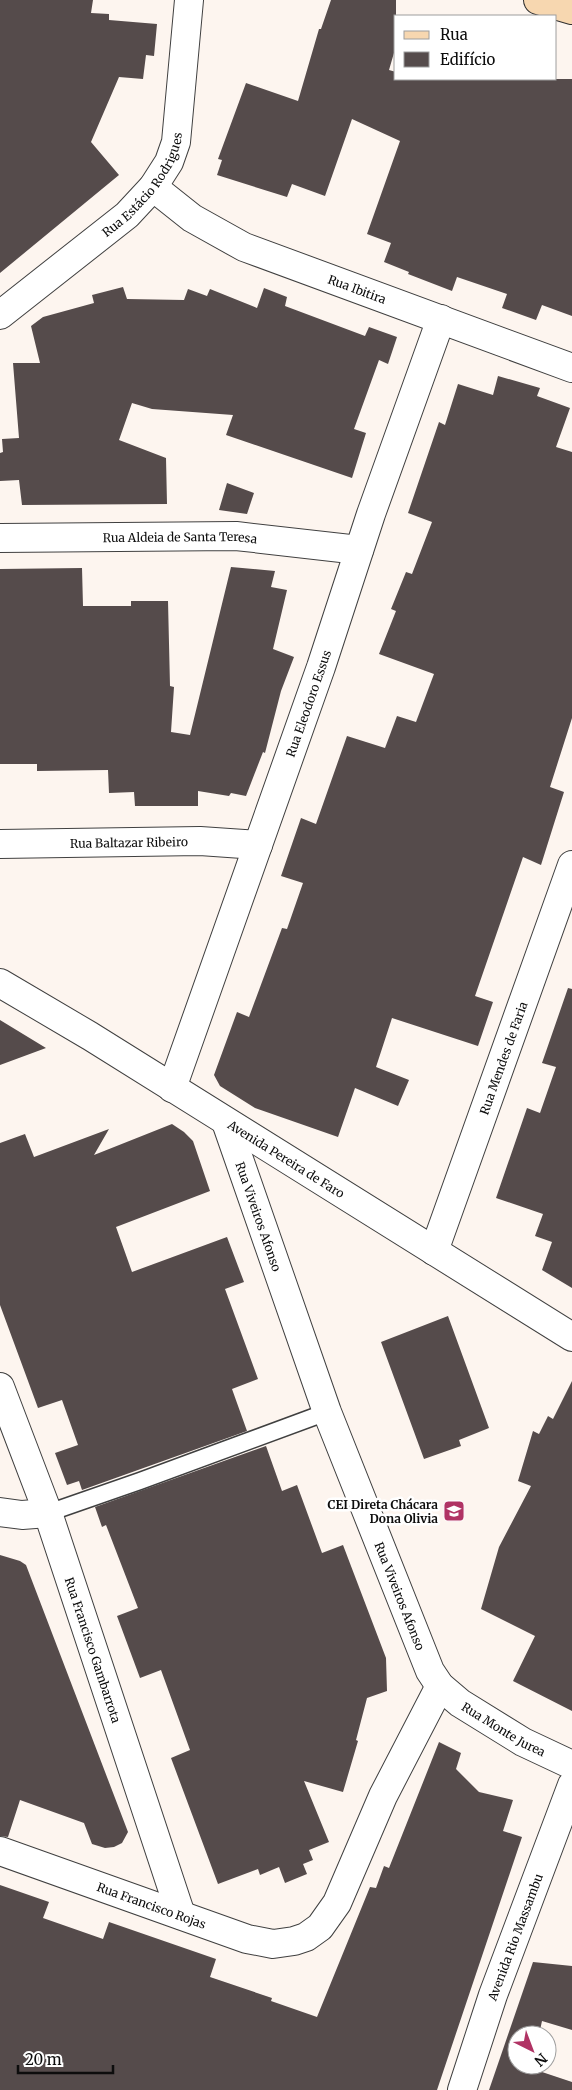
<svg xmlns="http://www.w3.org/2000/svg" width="572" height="2090" font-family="Merriweather,serif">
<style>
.building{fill:#554b4b}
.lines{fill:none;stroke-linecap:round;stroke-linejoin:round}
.lane-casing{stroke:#404040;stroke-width:19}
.street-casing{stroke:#404040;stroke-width:30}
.secondary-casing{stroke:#2f2f2f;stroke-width:30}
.lane{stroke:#fff;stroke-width:16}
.street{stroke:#fff;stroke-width:28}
.secondary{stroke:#f7d7b0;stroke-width:28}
.labels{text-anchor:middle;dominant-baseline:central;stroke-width:5;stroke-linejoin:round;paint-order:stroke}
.street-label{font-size:12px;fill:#0d0d0d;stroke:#fff}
.poi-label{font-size:12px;font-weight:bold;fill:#0d0d0d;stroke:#fff;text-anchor:end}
</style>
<rect width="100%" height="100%" fill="#fdf5ef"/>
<path class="building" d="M 0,0 L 93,0 L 91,13 L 109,14 L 109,20 L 157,24 L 154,56 L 146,55 L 143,79 L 119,77 L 91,142 L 119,175 L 0,273 Z
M 331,0 L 396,0 L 396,46 L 389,70 L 396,72 L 396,79 L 572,79 L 572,316 L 542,305 L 536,320 L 502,308 L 507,294 L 457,277 L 452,291 L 408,274 L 409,272 L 384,262 L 391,243 L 367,234 L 400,141 L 352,119 L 325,196 L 292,184 L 287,197 L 217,175 L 222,160 L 218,159 L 246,83 L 298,101 L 319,29 L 321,29 Z
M 123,287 L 127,299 L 184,300 L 188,289 L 207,296 L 210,289 L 257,308 L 264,288 L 287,297 L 285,306 L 365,336 L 369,327 L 397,337 L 388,364 L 379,360 L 354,429 L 366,433 L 352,478 L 226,435 L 233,415 L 152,409 L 132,403 L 119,440 L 166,458 L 167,504 L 22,505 L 19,480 L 0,481 L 0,453 L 3,452 L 2,439 L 19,438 L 13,363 L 40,363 L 31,326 L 43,317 L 94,303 L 92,295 Z
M 498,376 L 540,388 L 537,396 L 570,408 L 556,447 L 572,452 L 572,718 L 550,787 L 564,792 L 541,865 L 523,857 L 475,996 L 493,1002 L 478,1046 L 392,1018 L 376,1067 L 409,1080 L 398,1106 L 355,1088 L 338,1137 L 255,1108 L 220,1086 L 214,1075 L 237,1012 L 249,1017 L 282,928 L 287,929 L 303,883 L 281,876 L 301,818 L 316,824 L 347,736 L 385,748 L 397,716 L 416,722 L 434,674 L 379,654 L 396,611 L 391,609 L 406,572 L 412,574 L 432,522 L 408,513 L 439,422 L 445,425 L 458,384 L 493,395 Z
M 227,483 L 254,493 L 247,514 L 219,510 Z
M 231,567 L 275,571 L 271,587 L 287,590 L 273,649 L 294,657 L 281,691 L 265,753 L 263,752 L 246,796 L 231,793 L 229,796 L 198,791 L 198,806 L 135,806 L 134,792 L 109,793 L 108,770 L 37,771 L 37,764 L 0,764 L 0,569 L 82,568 L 83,606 L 131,606 L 131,601 L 168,601 L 170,686 L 174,687 L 171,732 L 190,735 Z
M 568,988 L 572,989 L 572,1288 L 542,1270 L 552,1242 L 535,1236 L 543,1214 L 496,1198 L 527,1108 L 540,1113 L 556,1067 L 542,1063 Z
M 0,1020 L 46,1048 L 0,1065 Z
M 172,1124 L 184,1132 L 193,1141 L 210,1191 L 116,1227 L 132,1272 L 227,1237 L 244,1282 L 225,1289 L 258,1379 L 232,1389 L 247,1431 L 82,1490 L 79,1481 L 67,1485 L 55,1453 L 78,1445 L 62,1400 L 38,1408 L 0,1305 L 0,1143 L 25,1134 L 34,1157 L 109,1129 L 94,1155 Z
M 448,1316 L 489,1428 L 459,1440 L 461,1446 L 424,1459 L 381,1342 Z
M 572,1381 L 572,1711 L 513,1681 L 535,1636 L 481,1609 L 499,1547 L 531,1486 L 518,1481 L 533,1431 L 539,1434 L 548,1416 L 553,1419 Z
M 266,1446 L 282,1491 L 297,1485 L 322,1553 L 343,1545 L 386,1658 L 387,1691 L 367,1698 L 356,1740 L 358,1741 L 343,1792 L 304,1781 L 329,1842 L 309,1850 L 313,1860 L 303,1864 L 307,1874 L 285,1883 L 279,1867 L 260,1875 L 258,1869 L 218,1884 L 171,1758 L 190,1750 L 161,1670 L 140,1678 L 117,1616 L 138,1608 L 106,1525 L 102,1527 L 95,1507 Z
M 0,1555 L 20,1561 L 26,1565 L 128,1832 L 122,1843 L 114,1847 L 105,1848 L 92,1844 L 84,1823 L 20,1800 L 8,1837 L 0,1836 Z
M 439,1742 L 461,1753 L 456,1769 L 479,1792 L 513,1800 L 503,1831 L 522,1837 L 437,2090 L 0,2090 L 0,1885 L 49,1902 L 43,1918 L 103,1939 L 109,1922 L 216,1959 L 210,1977 L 272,1998 L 271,2001 L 317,2017 L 370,1887 L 376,1888 L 384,1866 L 389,1868 Z
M 533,1962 L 572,1966 L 572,2030 L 542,2021 L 539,2035 L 517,2035 L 517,2065 L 531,2065 L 530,2068 L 572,2082 L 572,2090 L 489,2090 Z"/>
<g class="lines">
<g class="lane-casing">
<path id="lane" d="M 48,1513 L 140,1481 L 327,1412"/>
</g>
<g class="street-casing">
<g id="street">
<path id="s1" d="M 153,187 L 192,218 L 244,247 L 572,368"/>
<path id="s2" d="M 0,315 L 127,215 L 153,187 L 169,162 L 176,142 L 189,0"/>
<path id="s3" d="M 0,538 L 236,536 L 359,550"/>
<path id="s4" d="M 0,844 L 200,841 L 258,845"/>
<path id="s5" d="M 0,983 L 90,1036 L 572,1337"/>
<path id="s6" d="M 172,1088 L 321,667 L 371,514 L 441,319"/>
<path id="s7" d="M 226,1122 L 327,1412 L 430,1671 L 440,1686 L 460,1703 L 523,1742 L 572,1765"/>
<path id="s8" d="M 434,1251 L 572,865"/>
<path id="s9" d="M 0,1387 L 48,1513 L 181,1915"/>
<path d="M 0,1512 L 22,1515 L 48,1513"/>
<path id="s10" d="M 0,1851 L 247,1939 L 273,1944 L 294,1941 L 306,1937 L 320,1927 L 337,1903 L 383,1796 L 440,1686"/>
<path id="s11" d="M 462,2090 L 493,1995 L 572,1785"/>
</g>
</g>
<g class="secondary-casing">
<path id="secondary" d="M 538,0 L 572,10"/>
</g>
<use href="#lane" class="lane"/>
<use href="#street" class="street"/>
<use href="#secondary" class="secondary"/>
</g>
<defs>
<g id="school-square" transform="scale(1.125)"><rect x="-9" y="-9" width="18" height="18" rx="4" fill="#b03364" stroke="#fff"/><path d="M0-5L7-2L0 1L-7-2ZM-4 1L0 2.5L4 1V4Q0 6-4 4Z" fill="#fff"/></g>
</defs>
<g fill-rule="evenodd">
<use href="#school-square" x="454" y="1511"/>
</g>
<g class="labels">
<g class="street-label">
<text stroke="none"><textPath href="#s2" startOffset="196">Rua Estácio Rodrigues</textPath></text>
<text stroke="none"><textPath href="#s1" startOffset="230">Rua Ibitira</textPath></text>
<text stroke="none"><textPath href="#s3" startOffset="180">Rua Aldeia de Santa Teresa</textPath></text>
<text stroke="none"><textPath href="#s6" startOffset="408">Rua Eleodoro Essus</textPath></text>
<text stroke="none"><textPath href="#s4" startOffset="129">Rua Baltazar Ribeiro</textPath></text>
<text stroke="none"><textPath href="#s8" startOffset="205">Rua Mendes de Faria</textPath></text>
<text stroke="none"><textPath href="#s5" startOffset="336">Avenida Pereira de Faro</textPath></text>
<text stroke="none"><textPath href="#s7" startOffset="100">Rua Viveiros Afonso</textPath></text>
<text stroke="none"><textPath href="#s7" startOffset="505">Rua Viveiros Afonso</textPath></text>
<text stroke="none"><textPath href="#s9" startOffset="279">Rua Francisco Gambarrota</textPath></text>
<text stroke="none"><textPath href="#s7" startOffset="681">Rua Monte Jurea</textPath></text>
<text stroke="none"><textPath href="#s10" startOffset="161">Rua Francisco Rojas</textPath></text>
<text stroke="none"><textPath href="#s11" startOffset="162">Avenida Rio Massambu</textPath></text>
</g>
<g class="poi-label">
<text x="438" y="1504">CEI Direta Chácara<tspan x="438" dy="14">Dona Olivia</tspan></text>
</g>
</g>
<rect x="394" y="15" width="162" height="65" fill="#ffffff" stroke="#9e9e9e"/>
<rect x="404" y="31" width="25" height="8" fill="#f7d7b0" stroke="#9e9e9e"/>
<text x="440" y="40" font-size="15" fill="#0d0d0d">Rua</text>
<rect x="404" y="52" width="25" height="15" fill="#554b4b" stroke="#9e9e9e"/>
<text x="440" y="65" font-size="15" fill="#0d0d0d">Edifício</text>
<g transform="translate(532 2050) rotate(138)"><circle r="24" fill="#ffffff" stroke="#9e9e9e"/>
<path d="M0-4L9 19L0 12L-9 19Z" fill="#b03364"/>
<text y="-8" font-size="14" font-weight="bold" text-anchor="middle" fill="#0d0d0d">N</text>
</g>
<path d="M18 2065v8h95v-8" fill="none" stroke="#0d0d0d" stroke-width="2.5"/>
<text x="25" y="2065" font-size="15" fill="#0d0d0d" stroke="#ffffff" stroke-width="4" paint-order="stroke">20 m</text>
</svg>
